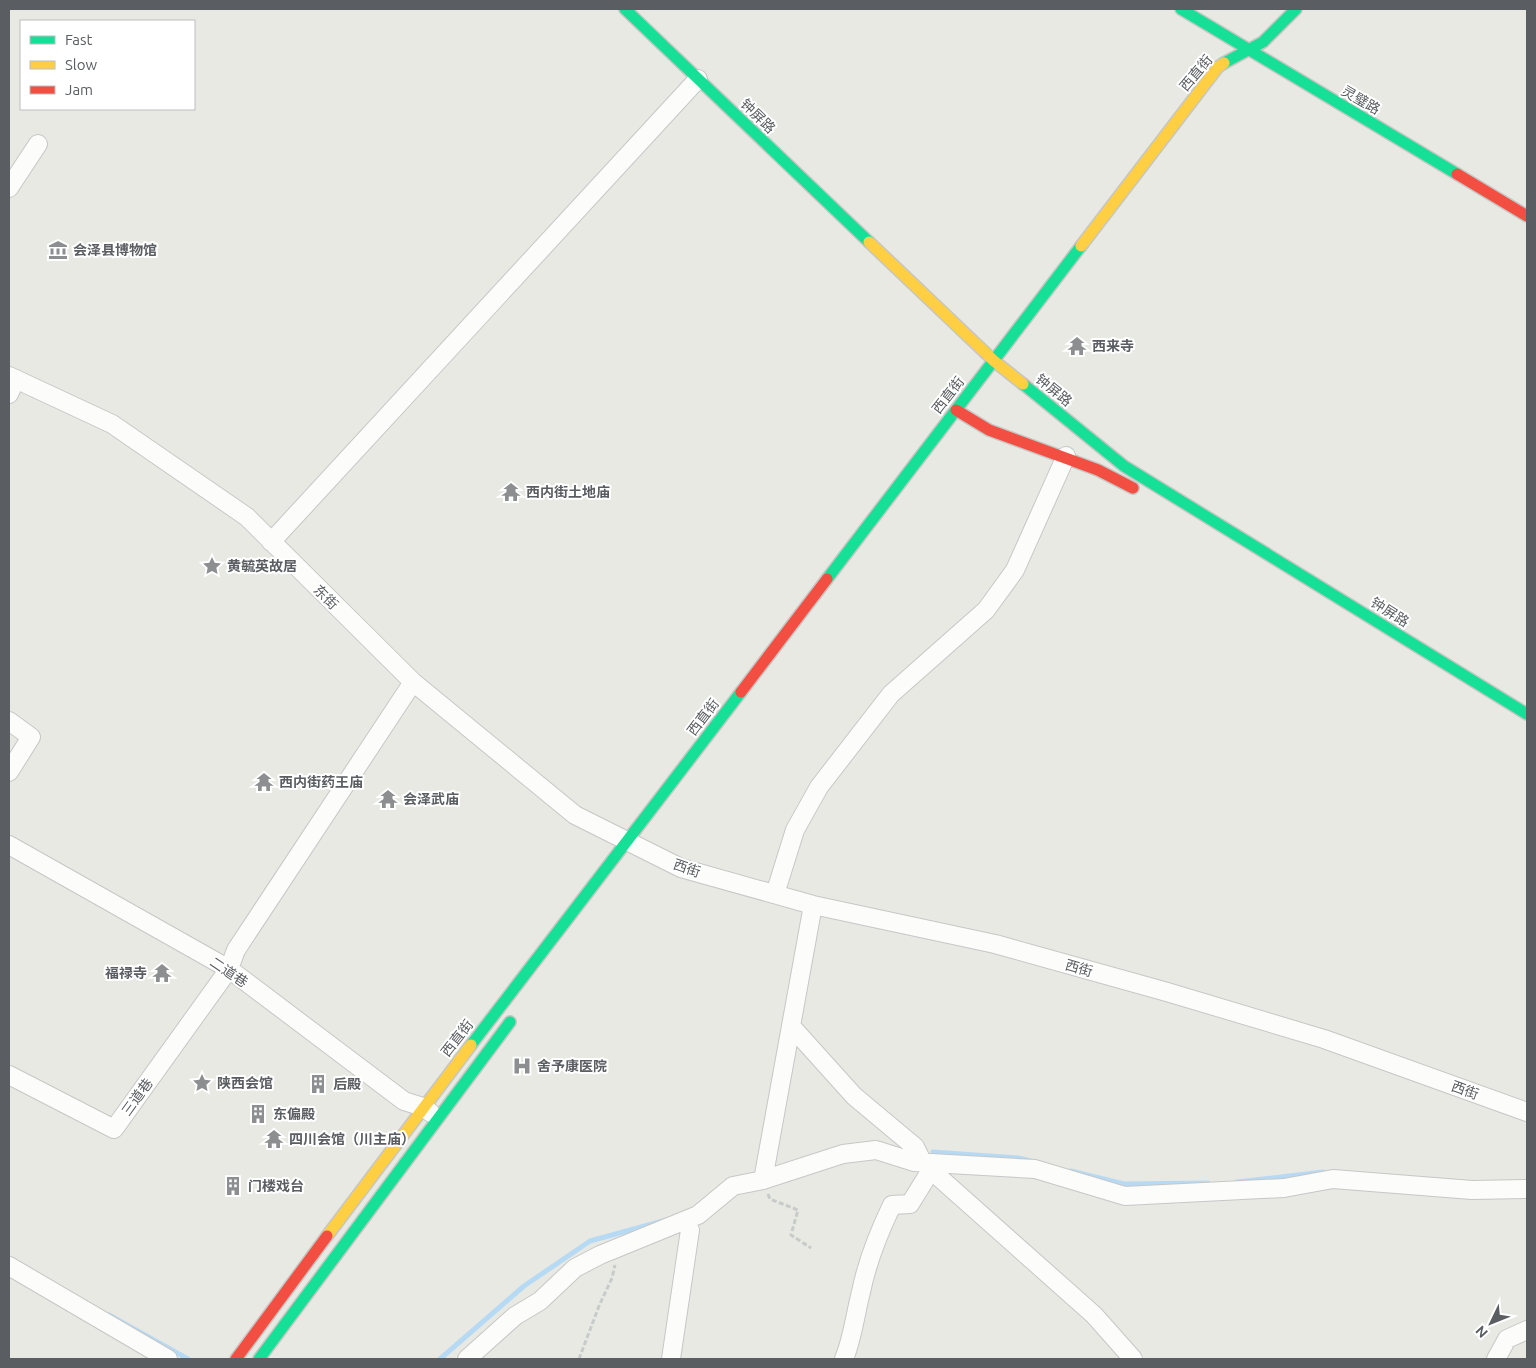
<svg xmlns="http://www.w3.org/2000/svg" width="1536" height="1368" font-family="Ubuntu,'Noto Sans SC',sans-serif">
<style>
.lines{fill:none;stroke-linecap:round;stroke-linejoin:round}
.stream{stroke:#b7daf4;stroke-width:5}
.street-casing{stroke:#c6c7c6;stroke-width:20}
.fast-casing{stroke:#c5c6c4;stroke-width:14}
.slow-casing{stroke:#c5c6c4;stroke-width:14}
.jam-casing{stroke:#c5c6c4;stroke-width:14}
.path{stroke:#c7cbc9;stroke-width:3;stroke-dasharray:5 2.5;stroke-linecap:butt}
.street{stroke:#fcfcfb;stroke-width:18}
.fast{stroke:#16e098;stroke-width:11}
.slow{stroke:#ffcf43;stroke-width:11}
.jam{stroke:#f24e42;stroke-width:11}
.labels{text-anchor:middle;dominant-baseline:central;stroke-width:4;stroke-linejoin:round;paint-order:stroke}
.street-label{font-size:14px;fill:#5a5d61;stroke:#fff}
.poi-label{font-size:14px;font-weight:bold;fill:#5a5d61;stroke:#fff;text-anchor:start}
</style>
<rect width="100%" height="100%" fill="#e9e9e4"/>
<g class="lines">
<path class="stream" d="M 933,1152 L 1018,1158 L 1031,1161
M 1071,1171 L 1124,1184 L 1208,1183
M 1237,1182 L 1323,1172
M 109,1315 L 188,1359
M 440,1359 L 524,1286 L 590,1241 L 663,1221"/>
<g class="street-casing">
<path id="street" d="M 9,188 L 38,144
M 9,376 L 112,424 L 247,517 L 413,682 L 575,815 L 681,868 L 813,905 L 995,944 L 1167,992 L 1324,1039 L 1527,1112
M 9,394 L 16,379
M 271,542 L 698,79
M 9,721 L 31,737 L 9,772
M 9,845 L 229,969 L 404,1101 L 423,1107 L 431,1113
M 775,894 L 795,830 L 819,787 L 891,694 L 986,610 L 1015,570 L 1066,456
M 813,905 L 791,1026 L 854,1096 L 915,1147 L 923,1163 L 1094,1315 L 1133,1359
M 9,1075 L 114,1129 L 229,969 L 236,950 L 413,682
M 763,1180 L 791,1026
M 9,1266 L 168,1359
M 467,1359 L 515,1316 L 540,1301 L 575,1268 L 600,1255 L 698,1215 L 733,1186 L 763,1180 L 843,1154 L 876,1150 L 914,1162 L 1035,1169 L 1125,1196 L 1284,1188 L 1333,1179 L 1472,1190 L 1527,1189
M 671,1359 L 690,1230 L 685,1222
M 844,1359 C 853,1337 855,1315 861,1292 C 867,1262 879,1232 892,1205 L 910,1204 L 931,1170
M 1496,1359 L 1507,1339 L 1527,1330"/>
</g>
<g class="fast-casing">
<path id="fast" d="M 625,9 L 869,242
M 1181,9 L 1457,174
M 1224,63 L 1263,42 L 1296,9
M 1023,384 L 1124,466 L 1527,714
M 827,579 L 1081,246
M 471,1045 L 741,692
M 259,1359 L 510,1022"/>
</g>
<g class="slow-casing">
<path id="slow" d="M 869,242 L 994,361 L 1023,384
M 1081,246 L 1218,67 L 1224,63
M 327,1236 L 471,1045"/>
</g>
<g class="jam-casing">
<path id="jam" d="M 1457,174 L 1527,216
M 956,410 L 989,430 L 1098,470 L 1133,488
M 741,692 L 827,579
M 236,1359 L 327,1236"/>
</g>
<path class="path" d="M 768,1194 L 770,1199 L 798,1210 L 791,1235 L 811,1248
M 579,1359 L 599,1306 L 612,1278 L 615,1265"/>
<use href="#street" class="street"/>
<use href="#fast" class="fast"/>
<use href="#slow" class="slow"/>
<use href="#jam" class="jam"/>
</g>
<defs>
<g id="museum-bare" transform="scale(1.5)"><path d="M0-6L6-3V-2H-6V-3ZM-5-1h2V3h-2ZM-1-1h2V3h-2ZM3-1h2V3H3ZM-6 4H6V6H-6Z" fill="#8c8e8f" stroke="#fff" stroke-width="2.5" paint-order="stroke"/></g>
<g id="temple-bare" transform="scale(1.5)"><path d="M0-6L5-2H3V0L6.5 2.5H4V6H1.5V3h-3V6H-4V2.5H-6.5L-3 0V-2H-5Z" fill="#8c8e8f" stroke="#fff" stroke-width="2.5" paint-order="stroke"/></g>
<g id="sight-bare" transform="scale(1.5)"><path d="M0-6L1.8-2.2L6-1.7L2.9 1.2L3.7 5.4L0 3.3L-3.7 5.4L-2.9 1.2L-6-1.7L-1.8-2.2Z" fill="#8c8e8f" stroke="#fff" stroke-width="2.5" paint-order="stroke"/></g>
<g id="hospital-bare" transform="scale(1.5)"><path d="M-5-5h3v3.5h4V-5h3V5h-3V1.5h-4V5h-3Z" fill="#8c8e8f" stroke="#fff" stroke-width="2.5" paint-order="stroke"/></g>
<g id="building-bare" transform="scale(1.5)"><path d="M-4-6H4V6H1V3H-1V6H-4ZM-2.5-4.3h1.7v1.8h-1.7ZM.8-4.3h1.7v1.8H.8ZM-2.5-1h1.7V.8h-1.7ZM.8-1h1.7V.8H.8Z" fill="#8c8e8f" stroke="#fff" stroke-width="2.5" paint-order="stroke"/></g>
</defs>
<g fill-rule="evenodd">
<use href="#museum-bare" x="58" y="250"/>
<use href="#temple-bare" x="1077" y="346"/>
<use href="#temple-bare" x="511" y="492"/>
<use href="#sight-bare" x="212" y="566"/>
<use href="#temple-bare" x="264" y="782"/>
<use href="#temple-bare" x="388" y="799"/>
<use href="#temple-bare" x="162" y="973"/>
<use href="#hospital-bare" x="522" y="1066"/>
<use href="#sight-bare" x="202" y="1083"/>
<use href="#building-bare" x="318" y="1084"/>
<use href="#building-bare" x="258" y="1114"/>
<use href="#temple-bare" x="274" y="1139"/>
<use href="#building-bare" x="233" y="1186"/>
</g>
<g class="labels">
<g class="street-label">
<text transform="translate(1196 73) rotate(-50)">西直街</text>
<text transform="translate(1361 100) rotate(30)">灵璧路</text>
<text transform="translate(758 116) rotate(44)">钟屏路</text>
<text transform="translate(1054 390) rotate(39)">钟屏路</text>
<text transform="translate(948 395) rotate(-52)">西直街</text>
<text transform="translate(326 597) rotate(45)">东街</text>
<text transform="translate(1390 612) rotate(32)">钟屏路</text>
<text transform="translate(703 717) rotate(-53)">西直街</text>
<text transform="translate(687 868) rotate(19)">西街</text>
<text transform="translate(1079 968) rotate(16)">西街</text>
<text transform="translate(229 972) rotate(34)">二道巷</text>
<text transform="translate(457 1038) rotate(-52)">西直街</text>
<text transform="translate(1465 1090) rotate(20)">西街</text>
<text transform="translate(137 1097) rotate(-54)">三道巷</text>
</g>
<g class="poi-label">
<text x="73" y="250">会泽县博物馆</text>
<text x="1092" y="346">西来寺</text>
<text x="526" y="492">西内街土地庙</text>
<text x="227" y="566">黄毓英故居</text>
<text x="279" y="782">西内街药王庙</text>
<text x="403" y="799">会泽武庙</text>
<text x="147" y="973" text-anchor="end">福禄寺</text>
<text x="537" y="1066">舍予康医院</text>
<text x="217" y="1083">陕西会馆</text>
<text x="333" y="1084">后殿</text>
<text x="273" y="1114">东偏殿</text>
<text x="289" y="1139">四川会馆（川主庙）</text>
<text x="248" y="1186">门楼戏台</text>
</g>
</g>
<rect width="1536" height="1368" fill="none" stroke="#5a5d61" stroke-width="20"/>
<rect x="20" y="20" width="175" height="90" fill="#ffffff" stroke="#bdbec0"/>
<rect x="30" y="36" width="25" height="8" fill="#16e098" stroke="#bdbec0"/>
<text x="65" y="45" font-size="15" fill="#5a5d61">Fast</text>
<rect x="30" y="61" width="25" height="8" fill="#ffcf43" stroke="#bdbec0"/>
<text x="65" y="70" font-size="15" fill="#5a5d61">Slow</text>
<rect x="30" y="86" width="25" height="8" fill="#f24e42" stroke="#bdbec0"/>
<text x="65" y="95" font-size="15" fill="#5a5d61">Jam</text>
<g transform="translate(1491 1323) rotate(227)" stroke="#ffffff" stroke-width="4" paint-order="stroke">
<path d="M0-4L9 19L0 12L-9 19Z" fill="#5a5d61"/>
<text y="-8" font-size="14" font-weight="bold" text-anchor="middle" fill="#5a5d61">N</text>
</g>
</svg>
